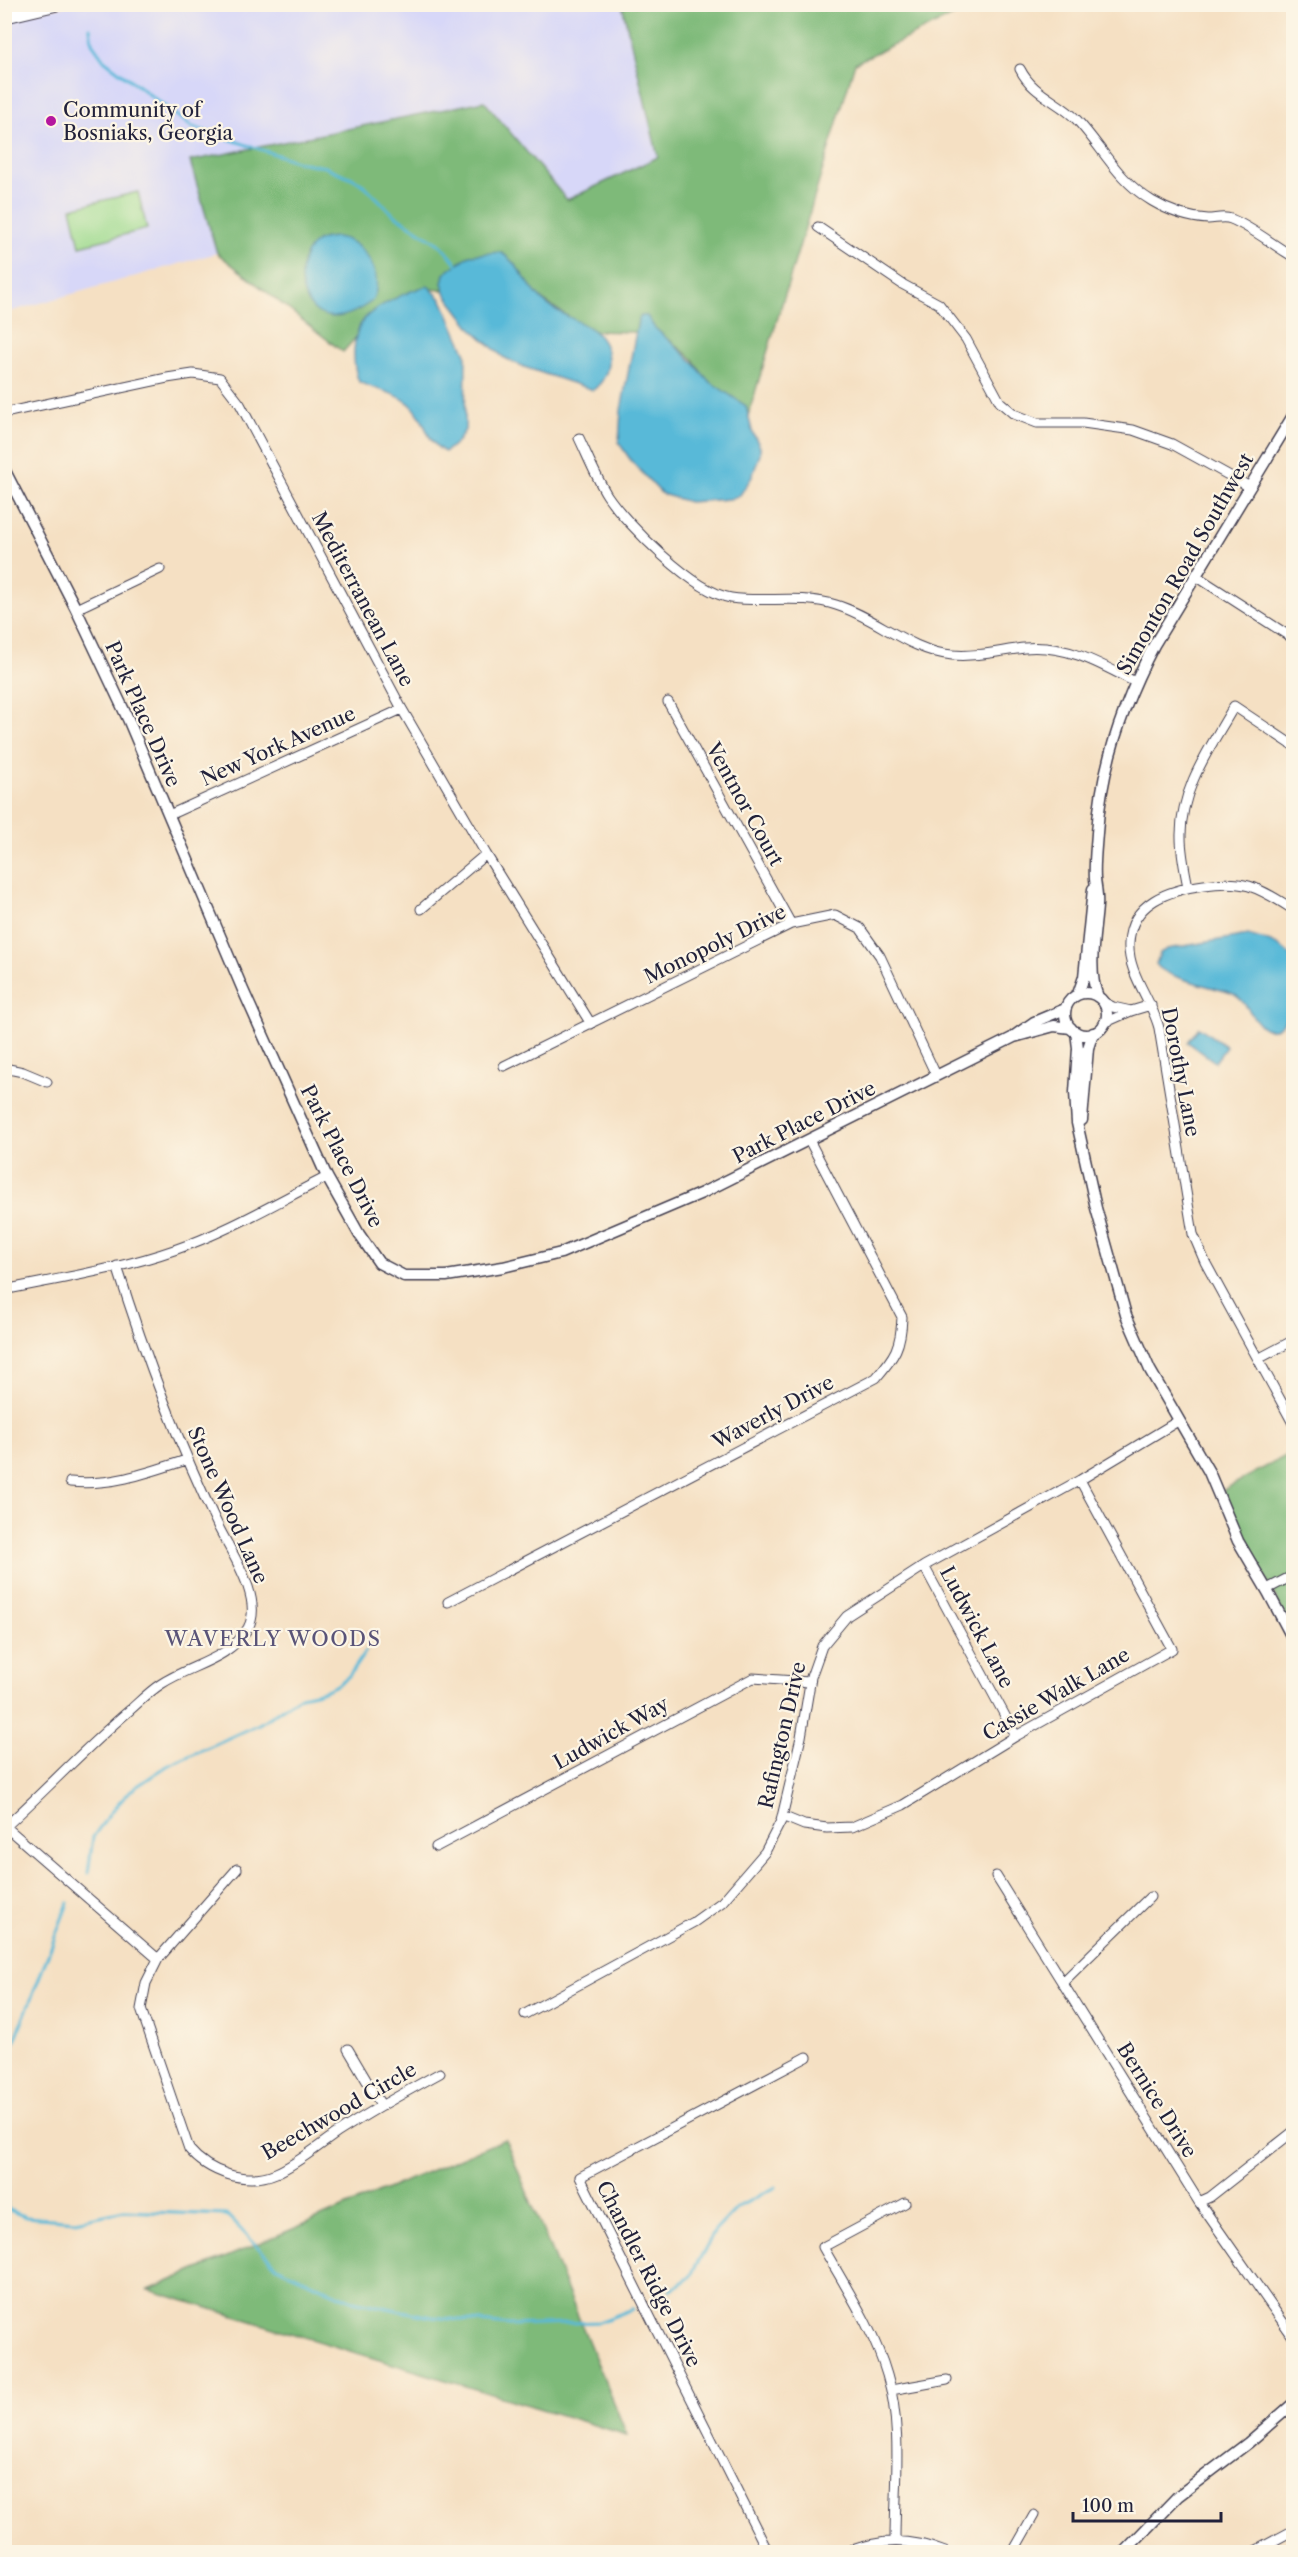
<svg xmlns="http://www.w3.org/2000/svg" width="1298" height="2557" font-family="'Libre Caslon Text',serif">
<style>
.built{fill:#d7d7f8}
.green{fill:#9dda8e;stroke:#607e64;stroke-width:1.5}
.forest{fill:#7eba79;stroke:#506e5a;stroke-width:1.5}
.water{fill:#59b9d8;stroke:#3e6e8a;stroke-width:1.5}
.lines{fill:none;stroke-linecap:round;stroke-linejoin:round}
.stream{stroke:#59b9d8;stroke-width:3}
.minor-casing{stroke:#423e4f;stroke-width:11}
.tertiary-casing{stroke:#423e4f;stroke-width:13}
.primary-casing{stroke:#423e4f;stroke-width:16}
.minor{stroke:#fff;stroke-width:9}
.tertiary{stroke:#fff;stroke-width:10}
.primary{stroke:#fff;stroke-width:14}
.poi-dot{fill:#b5179e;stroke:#fcf5e5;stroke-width:2}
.labels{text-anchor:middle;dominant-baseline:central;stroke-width:4.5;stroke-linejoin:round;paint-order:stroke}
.poi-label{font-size:20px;fill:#22223b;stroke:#fcf5e5;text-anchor:start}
.street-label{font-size:20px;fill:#22223b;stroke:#fcf5e5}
.neighbourhood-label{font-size:21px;letter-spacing:1.5px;fill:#5a5478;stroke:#fcf5e5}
</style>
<rect width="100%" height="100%" fill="#fcf5e5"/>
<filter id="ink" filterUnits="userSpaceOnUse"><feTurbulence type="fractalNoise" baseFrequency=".0167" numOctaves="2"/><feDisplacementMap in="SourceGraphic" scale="12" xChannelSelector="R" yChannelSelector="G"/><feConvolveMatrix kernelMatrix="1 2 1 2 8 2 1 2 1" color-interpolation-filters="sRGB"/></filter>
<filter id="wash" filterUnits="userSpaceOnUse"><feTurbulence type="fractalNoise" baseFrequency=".008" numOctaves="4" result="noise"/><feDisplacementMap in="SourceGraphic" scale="24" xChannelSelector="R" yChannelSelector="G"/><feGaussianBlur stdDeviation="1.35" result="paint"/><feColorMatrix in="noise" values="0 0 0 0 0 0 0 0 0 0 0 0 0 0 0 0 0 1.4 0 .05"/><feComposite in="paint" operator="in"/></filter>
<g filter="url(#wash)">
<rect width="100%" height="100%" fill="#f5e0c3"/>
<path class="built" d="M 75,4 L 622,5 L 658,157 L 566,200 L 484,101 L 191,161 L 217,253 L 5,313 L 5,18 Z"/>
<path class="green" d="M 138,192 L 147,229 L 80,246 L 71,208 Z"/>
<path class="forest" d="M 622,5 L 975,5 L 855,63 L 741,439 L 693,359 L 668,339 L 635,332 L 590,331 L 538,297 L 428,289 L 382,308 L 343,352 L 217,253 L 190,161 L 484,101 L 567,200 L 658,157 Z
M 1293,1452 L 1293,1631 L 1239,1529 L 1223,1490 Z
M 505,2139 L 627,2435 L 149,2290 Z"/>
<path class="water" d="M 334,237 C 362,237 387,276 372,301 C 304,352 284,265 316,242 C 321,238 328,238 334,237 Z
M 500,252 C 518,262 527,285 542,300 C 564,322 605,321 608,358 C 609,371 603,383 593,390 L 524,367 L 503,357 L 473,330 L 446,295 L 442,283 L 444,274 L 470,255 Z
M 428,286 L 442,300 L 466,354 L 465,430 L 458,441 L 445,452 C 425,442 427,420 412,406 C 399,393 376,390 359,382 C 352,364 351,334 365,318 C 376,306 412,289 428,286 Z
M 641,316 L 647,316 L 654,327 L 691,360 L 709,381 L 746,406 L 752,431 L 760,447 L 760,454 L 752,477 L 740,495 L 730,499 L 689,502 L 662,494 L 632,462 L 619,443 L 621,410 L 638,321 Z
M 1248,935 C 1263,939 1279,943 1289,954 C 1298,967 1294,1026 1274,1029 C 1254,1033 1251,1001 1231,993 C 1215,987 1164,978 1156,964 L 1160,953 L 1167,949 Z
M 1199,1027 L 1226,1047 L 1215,1062 L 1188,1042 Z"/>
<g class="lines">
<path class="stream" d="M 90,28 L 92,43 L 104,60 L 192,127 L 299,162 L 325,167 L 352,178 L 365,186 L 393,214 L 442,246 L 457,264
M 88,1873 L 93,1837 L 110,1813 L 130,1791 L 167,1766 L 259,1724 L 301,1696 L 324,1691 L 337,1685 L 349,1676 L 366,1651
M 7,2208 L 7,2101 L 11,2051 L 68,1903
M 4,2211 L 7,2209 L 26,2217 L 76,2221 L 124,2211 L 227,2215 L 277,2267 L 353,2301 L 432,2317 L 509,2325 L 599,2322 L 633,2309
M 669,2291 L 689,2278 L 715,2231 L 738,2207 L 776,2187"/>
</g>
</g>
<g filter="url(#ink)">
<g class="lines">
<g class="minor-casing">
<path id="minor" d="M 1020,69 C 1033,95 1059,101 1077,120 C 1103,148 1117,180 1152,201 C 1169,211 1188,218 1208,219 C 1215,219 1224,216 1231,219 C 1253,228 1273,245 1294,257
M 818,227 L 902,284 L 939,304 L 966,339 L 1000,402 L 1014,414 L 1037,423 L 1083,423 L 1133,430 L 1172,444 L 1250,487
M 4,413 L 167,378 L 193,374 L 220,378 L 240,404 L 402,709 L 486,854 L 591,1024
M 579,438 C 588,457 596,477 607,495 C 628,526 694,592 731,598 C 765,603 802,594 836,605 C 876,617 909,651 952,655 C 977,657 999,651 1024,648 C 1066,644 1099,663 1135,682
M 1196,576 L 1294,639
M 76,609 L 160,569
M 668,702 L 791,924
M 169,815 L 402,709
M 1188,887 C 1185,871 1181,854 1181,837 C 1180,788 1211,747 1234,706 L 1294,746
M 421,909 L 486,854
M 1294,910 C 1280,901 1265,891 1249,886 C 1235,882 1218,883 1204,885 C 1169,890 1131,902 1129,943 C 1127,973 1152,1000 1159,1028 L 1193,1234 L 1205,1262 L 1294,1425
M 1103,1002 L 1113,1007 L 1131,1011
M 1104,1023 L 1131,1011 L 1151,1005
M 504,1066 L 791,924 L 835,915 L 860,928 L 880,956 L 936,1075
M 4,1068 L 23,1072 L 47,1082
M 4,1290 C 61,1278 120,1269 174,1250 C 227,1232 277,1202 327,1177
M 1258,1359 L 1294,1340
M 70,1482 C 111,1486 147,1473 186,1460
M 924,1566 L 1016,1736
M 1267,1589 L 1294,1575
M 448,1602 L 876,1378 C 895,1356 901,1347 902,1317 L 809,1140
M 782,1816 L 804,1825 L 827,1828 L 852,1827 L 903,1805 L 1016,1736 L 1172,1649 L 1080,1480
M 6,1827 L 158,1959
M 4,1828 C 47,1789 86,1747 130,1710 C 140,1701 150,1691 161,1684 C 191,1664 228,1661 248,1628 C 264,1600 232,1554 219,1528 C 178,1443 145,1356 117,1266
M 436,1847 L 753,1678 L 810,1682
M 237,1869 L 158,1959 L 146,1983 L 141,2009 L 189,2149 C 208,2172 246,2186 276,2173 C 297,2164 318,2146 337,2133 C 371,2111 405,2092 440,2073
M 996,1876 L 1199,2202 L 1294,2338
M 1063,1982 L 1150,1897
M 525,2014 L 694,1922 L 722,1902 L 765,1852 L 781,1821 L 801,1737 L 811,1677 L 822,1646 L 847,1616 L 924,1566 L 1080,1480 L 1178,1421
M 348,2049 L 381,2105
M 1199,2202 L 1210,2197 L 1294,2131
M 891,2390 L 947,2380
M 895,2540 C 895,2486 903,2427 887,2375 C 874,2330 846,2288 823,2247 L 905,2203
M 768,2552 L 580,2177 L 807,2057
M 846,2552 C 883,2539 907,2537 945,2552
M 1013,2552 L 1034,2515
M 1253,2552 L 1294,2530"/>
</g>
<g class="tertiary-casing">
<path id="tertiary" d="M 4,469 L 76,609 L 128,719 L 243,990 L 327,1177 L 359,1234 L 379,1263 L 404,1276 L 446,1276 L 503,1267 L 561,1253 L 702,1193 L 1014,1037 L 1054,1026 L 1071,1028
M1065 1014a21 21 0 1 1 42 0a21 21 0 1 1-42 0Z
M 1078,994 L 1084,977 L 1093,889
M 1098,997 C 1087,970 1095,934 1097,906 C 1098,897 1096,888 1095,879 C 1094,864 1096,848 1097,833 C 1101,766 1123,704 1154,645 L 1294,414
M 1076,1032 L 1078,1048 L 1075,1092 L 1077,1123 L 1096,1208 L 1126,1315 L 1150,1370 L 1209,1472 L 1238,1541 L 1268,1592 L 1294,1641
M 1014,1036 L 1034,1022 L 1065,1009
M 1082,1120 L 1088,1048 L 1093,1033
M 1124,2552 L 1178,2496 L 1248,2443 L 1294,2403"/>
</g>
<g class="primary-casing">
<path id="primary" d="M 4,16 L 55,4"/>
</g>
<use href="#minor" class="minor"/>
<use href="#tertiary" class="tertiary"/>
<use href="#primary" class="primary"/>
</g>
</g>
<circle class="poi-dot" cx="51" cy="121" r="6"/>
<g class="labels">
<g class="poi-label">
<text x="63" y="110">Community of<tspan x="63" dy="23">Bosniaks, Georgia</tspan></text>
</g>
<g class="street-label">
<text transform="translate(1185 564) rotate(-60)">Simonton Road Southwest</text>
<text transform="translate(363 599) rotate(62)">Mediterranean Lane</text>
<text transform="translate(143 714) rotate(66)">Park Place Drive</text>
<text transform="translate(278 746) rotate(-24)">New York Avenue</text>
<text transform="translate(745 804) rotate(61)">Ventnor Court</text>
<text transform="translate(715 944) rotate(-26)">Monopoly Drive</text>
<text transform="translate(1181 1072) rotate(79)">Dorothy Lane</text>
<text transform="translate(804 1122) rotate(-27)">Park Place Drive</text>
<text transform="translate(342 1156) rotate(63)">Park Place Drive</text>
<text transform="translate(773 1412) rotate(-28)">Waverly Drive</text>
<text transform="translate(228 1505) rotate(66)">Stone Wood Lane</text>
<text transform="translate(977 1627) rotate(62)">Ludwick Lane</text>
<text transform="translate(1056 1694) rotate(-30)">Cassie Walk Lane</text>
<text transform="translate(611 1733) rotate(-29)">Ludwick Way</text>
<text transform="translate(782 1735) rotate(-77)">Rafington Drive</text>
<text transform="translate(1157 2100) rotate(58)">Bernice Drive</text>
<text transform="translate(339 2111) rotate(-30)">Beechwood Circle</text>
<text transform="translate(649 2274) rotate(63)">Chandler Ridge Drive</text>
</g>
<g class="neighbourhood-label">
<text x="273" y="1638">WAVERLY WOODS</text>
</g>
</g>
<rect width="1298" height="2557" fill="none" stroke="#fcf5e5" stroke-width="24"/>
<path d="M1073 2512v9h148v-9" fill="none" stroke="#22223b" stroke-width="3"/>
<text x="1082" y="2512" font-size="18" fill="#22223b" stroke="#fcf5e5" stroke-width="4.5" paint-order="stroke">100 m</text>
</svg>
